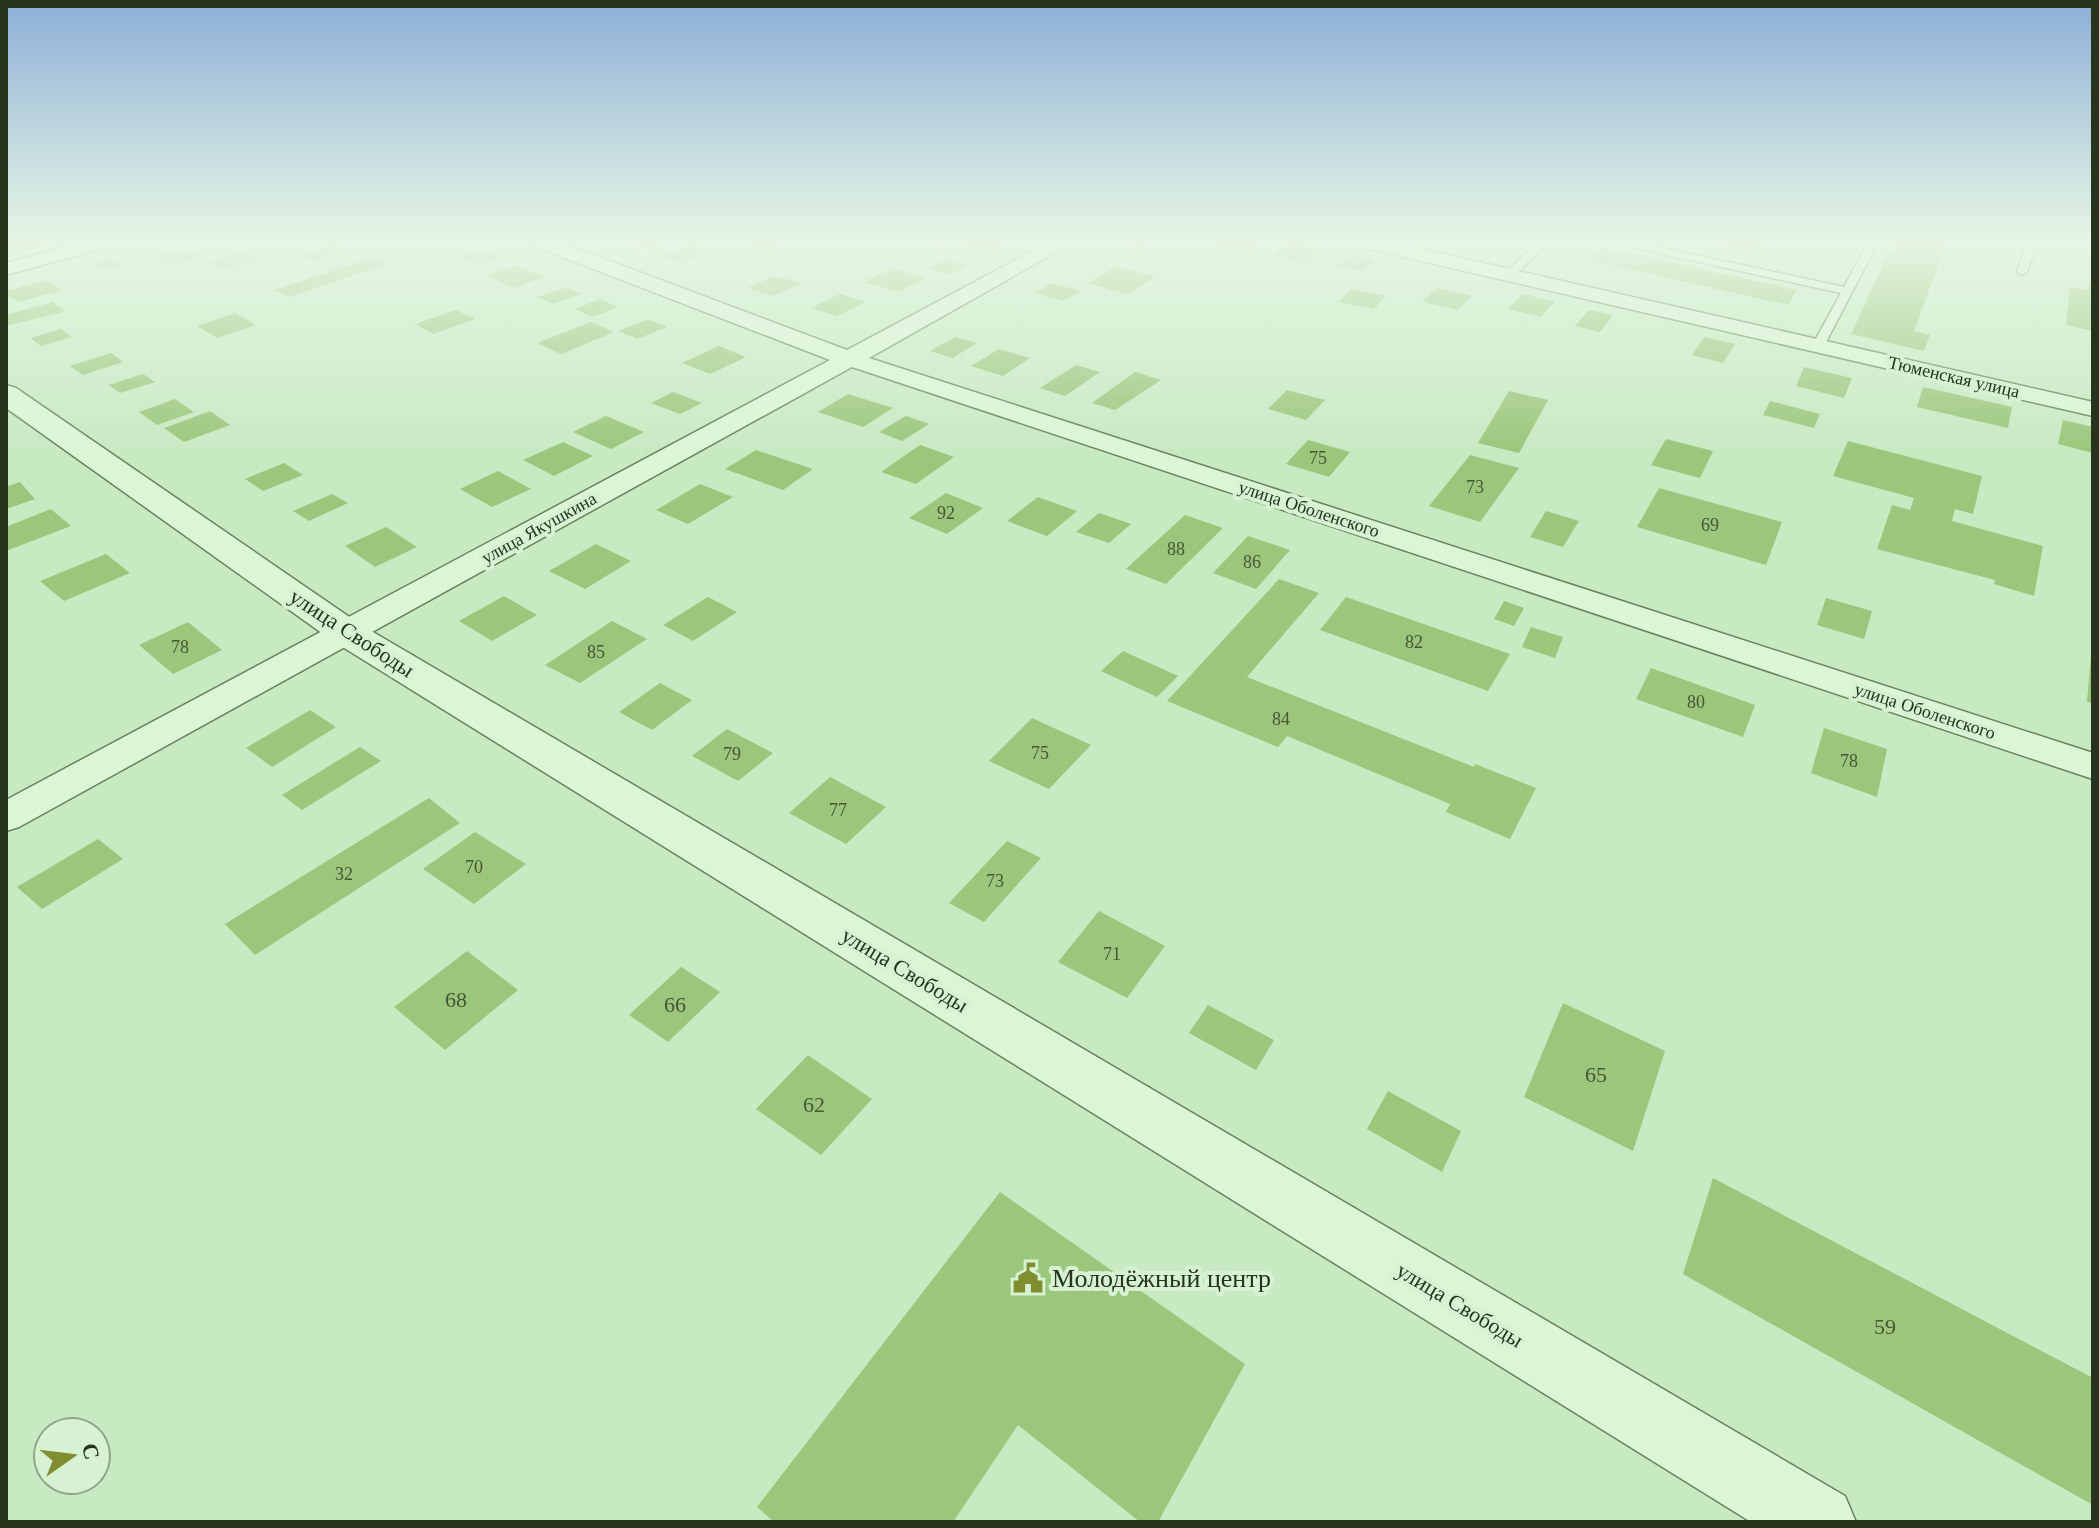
<svg xmlns="http://www.w3.org/2000/svg" width="2099" height="1528" font-family="Georgia,serif">
<style>
.building{fill:#9bc67b}
.lines{fill:none;stroke-linecap:round;stroke-linejoin:round}
.service-casing{stroke:#68835b;stroke-width:3}
.minor-casing{stroke:#68835b;stroke-width:3}
.tertiary-casing{stroke:#68835b;stroke-width:3}
.service{fill:#daf6d5;fill-rule:evenodd}
.minor{fill:#daf6d5;fill-rule:evenodd}
.tertiary{fill:#daf6d5;fill-rule:evenodd}
.labels{text-anchor:middle;dominant-baseline:central;stroke-width:8;stroke-linejoin:round;paint-order:stroke}
.far-street-label{font-size:18px;fill:#26341e;stroke:#d6f2d2}
.number-label{font-size:18px;fill:#435835}
.street-label{font-size:22px;fill:#26341e;stroke:#d6f2d2}
.near-number-label{font-size:22px;fill:#435835}
.near-poi-label{font-size:26px;fill:#26341e;stroke:#d6f2d2;text-anchor:start}
</style>
<rect width="100%" height="100%" fill="#c8eac3"/>
<path class="building" d="M 20,238 L 42,238 L 52,244 L 15,254 L 6,248 L 6,242 Z
M 750,238 L 797,238 L 797,239 L 767,251 L 741,242 Z
M 919,238 L 959,238 L 942,246 Z
M 966,238 L 994,238 L 1008,242 L 990,252 L 955,244 Z
M 1129,238 L 1147,238 L 1156,241 L 1143,248 L 1121,243 Z
M 1225,238 L 1264,238 L 1245,253 L 1215,246 Z
M 1691,238 L 1729,238 L 1765,245 L 1759,253 Z
M 1895,238 L 1948,238 L 1914,331 L 1930,335 L 1924,351 L 1851,334 Z
M 644,239 L 663,246 L 649,251 L 630,244 Z
M 1290,241 L 1324,249 L 1305,263 L 1271,255 Z
M 334,243 L 350,249 L 313,261 L 298,255 Z
M 693,243 L 715,250 L 681,263 L 659,256 Z
M 185,247 L 203,255 L 169,265 L 152,257 Z
M 1602,247 L 1797,290 L 1788,305 L 1589,260 Z
M 484,249 L 502,257 L 480,265 L 461,257 Z
M 243,251 L 257,259 L 223,269 L 209,261 Z
M 1350,255 L 1375,260 L 1363,271 L 1338,266 Z
M 372,258 L 387,264 L 289,297 L 274,290 Z
M 111,259 L 121,264 L 103,270 L 93,264 Z
M 947,259 L 968,265 L 949,274 L 929,269 Z
M 517,265 L 545,277 L 514,288 L 486,276 Z
M 1116,266 L 1155,277 L 1127,294 L 1088,283 Z
M 891,268 L 925,278 L 899,292 L 864,282 Z
M 775,276 L 801,283 L 773,296 L 747,288 Z
M 46,280 L 62,290 L 18,302 L 6,294 L 6,291 Z
M 2089,281 L 2093,282 L 2093,331 L 2066,325 L 2070,287 L 2088,290 Z
M 1052,283 L 1081,291 L 1063,301 L 1034,293 Z
M 566,287 L 581,294 L 553,304 L 538,297 Z
M 1437,288 L 1472,296 L 1458,310 L 1422,302 Z
M 1351,289 L 1386,296 L 1374,309 L 1339,302 Z
M 840,294 L 865,302 L 837,316 L 811,308 Z
M 1523,294 L 1555,302 L 1541,317 L 1508,309 Z
M 600,299 L 618,307 L 592,317 L 575,309 Z
M 52,302 L 66,311 L 6,326 L 6,315 Z
M 456,310 L 475,319 L 433,334 L 415,324 Z
M 1589,310 L 1613,315 L 1600,332 L 1575,326 Z
M 235,313 L 256,325 L 217,338 L 197,326 Z
M 648,319 L 667,327 L 637,339 L 618,331 Z
M 591,322 L 614,332 L 561,354 L 537,343 Z
M 61,329 L 72,337 L 41,346 L 30,338 Z
M 955,337 L 977,343 L 952,358 L 930,351 Z
M 1704,337 L 1735,344 L 1723,363 L 1692,355 Z
M 719,346 L 746,357 L 710,374 L 682,363 Z
M 999,349 L 1030,358 L 1003,376 L 971,366 Z
M 111,353 L 123,362 L 83,375 L 70,366 Z
M 1076,365 L 1100,372 L 1065,396 L 1040,388 Z
M 1804,367 L 1852,378 L 1844,398 L 1796,386 Z
M 1135,372 L 1161,380 L 1115,410 L 1092,403 Z
M 143,374 L 155,382 L 120,393 L 109,385 Z
M 1923,387 L 2012,407 L 2008,428 L 1917,407 Z
M 1287,390 L 1325,400 L 1306,420 L 1268,409 Z
M 1509,391 L 1548,400 L 1519,453 L 1478,443 Z
M 673,392 L 702,403 L 680,414 L 651,403 Z
M 848,394 L 893,408 L 863,427 L 818,412 Z
M 175,399 L 194,412 L 157,425 L 139,412 Z
M 1770,401 L 1820,414 L 1814,428 L 1763,415 Z
M 210,411 L 230,425 L 184,442 L 164,428 Z
M 606,416 L 644,432 L 611,449 L 573,432 Z
M 906,416 L 929,424 L 902,441 L 879,432 Z
M 2063,420 L 2093,427 L 2093,453 L 2058,444 Z
M 1666,439 L 1713,451 L 1700,478 L 1651,465 Z
M 1308,440 L 1350,452 L 1329,477 L 1286,464 Z
M 1848,441 L 1982,476 L 1973,514 L 1955,509 L 1952,521 L 2043,546 L 2034,596 L 1994,584 L 1995,580 L 1877,549 L 1892,505 L 1910,510 L 1914,498 L 1833,476 Z
M 563,442 L 593,456 L 554,476 L 523,460 Z
M 920,445 L 954,457 L 916,484 L 881,472 Z
M 756,450 L 813,469 L 783,490 L 725,469 Z
M 1470,455 L 1519,468 L 1480,522 L 1429,506 Z
M 284,463 L 303,475 L 263,491 L 245,479 Z
M 498,471 L 531,489 L 492,507 L 460,489 Z
M 20,482 L 35,499 L 6,509 L 6,487 Z
M 700,484 L 733,497 L 688,524 L 656,510 Z
M 1659,488 L 1782,522 L 1766,565 L 1637,527 Z
M 946,493 L 983,508 L 947,534 L 909,518 Z
M 332,494 L 348,503 L 309,521 L 293,511 Z
M 1038,497 L 1077,511 L 1047,536 L 1007,521 Z
M 51,509 L 71,526 L 6,551 L 6,527 Z
M 1546,511 L 1579,521 L 1563,547 L 1530,537 Z
M 1099,513 L 1131,524 L 1109,543 L 1076,532 Z
M 1185,515 L 1223,528 L 1166,584 L 1126,569 Z
M 386,527 L 417,547 L 375,567 L 345,546 Z
M 1248,536 L 1290,550 L 1256,589 L 1213,573 Z
M 596,544 L 631,561 L 585,589 L 549,571 Z
M 106,554 L 130,573 L 64,601 L 40,581 Z
M 1279,579 L 1319,593 L 1247,677 L 1474,767 L 1475,764 L 1536,788 L 1510,839 L 1446,812 L 1450,804 L 1287,736 L 1278,747 L 1167,701 Z
M 504,596 L 537,615 L 492,641 L 459,621 Z
M 708,597 L 737,612 L 693,641 L 663,625 Z
M 1346,597 L 1510,654 L 1488,691 L 1320,630 Z
M 1826,598 L 1872,611 L 1864,639 L 1817,625 Z
M 1504,601 L 1524,608 L 1514,626 L 1494,619 Z
M 612,621 L 647,639 L 580,683 L 545,665 Z
M 188,622 L 222,650 L 173,674 L 139,645 Z
M 1531,627 L 1563,637 L 1555,658 L 1522,647 Z
M 1123,651 L 1178,676 L 1157,697 L 1101,671 Z
M 2091,655 L 2093,655 L 2093,703 L 2087,702 Z
M 1651,668 L 1755,705 L 1743,737 L 1636,699 Z
M 660,683 L 692,700 L 652,730 L 619,712 Z
M 310,710 L 336,727 L 272,767 L 246,748 Z
M 1032,718 L 1091,745 L 1049,789 L 989,761 Z
M 1824,728 L 1887,749 L 1877,797 L 1811,773 Z
M 727,729 L 773,753 L 738,781 L 692,756 Z
M 360,747 L 381,761 L 302,810 L 282,795 Z
M 830,777 L 886,807 L 846,844 L 789,813 Z
M 429,798 L 460,823 L 255,955 L 225,924 Z
M 475,832 L 526,864 L 474,904 L 423,869 Z
M 98,839 L 123,859 L 42,909 L 17,887 Z
M 1007,841 L 1041,858 L 984,922 L 949,903 Z
M 1099,911 L 1165,946 L 1127,998 L 1058,962 Z
M 467,951 L 518,990 L 445,1050 L 394,1007 Z
M 681,967 L 720,992 L 668,1042 L 629,1015 Z
M 1563,1003 L 1665,1051 L 1633,1151 L 1524,1097 Z
M 1208,1005 L 1274,1040 L 1256,1070 L 1189,1033 Z
M 808,1055 L 872,1099 L 821,1155 L 756,1109 Z
M 1388,1091 L 1461,1131 L 1442,1172 L 1367,1129 Z
M 1713,1178 L 2093,1378 L 2093,1505 L 1683,1274 Z
M 1000,1192 L 1245,1364 L 1158,1522 L 1140,1522 L 1018,1425 L 953,1522 L 774,1522 L 757,1507 Z"/>
<g class="lines">
<g class="service-casing">
<path id="service" d="M 1543,238 L 1554,238 L 1513,277 L 1505,277 L 1505,273 Z
M 1616,238 L 1844,287 L 1870,238 L 1880,238 L 1824,346 L 1818,349 L 1812,346 L 1841,293 L 1612,243 L 1612,239 Z
M 2028,238 L 2038,238 L 2027,272 L 2022,275 L 2017,272 Z"/>
</g>
<g class="minor-casing">
<path id="minor" d="M 96,238 L 128,238 L 126,242 L 6,275 L 6,263 Z
M 521,238 L 549,238 L 847,350 L 1057,238 L 1081,238 L 869,358 L 2093,753 L 2093,779 L 852,367 L 19,827 L 6,831 L 6,800 L 830,360 L 523,242 Z
M 1338,238 L 1374,238 L 2093,402 L 2093,416 L 1347,244 Z"/>
</g>
<g class="tertiary-casing">
<path id="tertiary" d="M 6,385 L 16,388 L 361,625 L 1845,1496 L 1856,1522 L 1751,1522 L 333,641 L 6,408 Z"/>
</g>
<use href="#service" class="service"/>
<use href="#minor" class="minor"/>
<use href="#tertiary" class="tertiary"/>
</g>
<linearGradient id="sky" x2="0" y2="1"><stop stop-color="#8dafd7"/><stop offset="0.53" stop-color="#e6f6e4"/><stop offset="1" stop-color="#e6f6e4" stop-opacity="0"/></linearGradient>
<rect width="2099" height="452" fill="url(#sky)"/>
<defs>
<g id="civic-bare" transform="scale(2.4)"><path d="M-.6-6.5H3V-4.5H.6V-3L4-1V1h2V6H-6V1h2V-1L-.6-3ZM-1.2 2.5V6h2.4V2.5Z" fill="#808e2f" stroke="#d6f2d2" stroke-width="2.5" paint-order="stroke"/></g>
</defs>
<g fill-rule="evenodd">
<use href="#civic-bare" x="1028" y="1278"/>
</g>
<g class="labels">
<g class="far-street-label">
<text transform="translate(1954 377) rotate(13)">Тюменская улица</text>
<text transform="translate(1309 509) rotate(18)">улица Оболенского</text>
<text transform="translate(539 528) rotate(-29)">улица Якушкина</text>
<text transform="translate(1925 711) rotate(18)">улица Оболенского</text>
</g>
<g class="number-label">
<text x="1318" y="458">75</text>
<text x="1475" y="487">73</text>
<text x="946" y="513">92</text>
<text x="1710" y="525">69</text>
<text x="1176" y="549">88</text>
<text x="1252" y="562">86</text>
<text x="1414" y="642">82</text>
<text x="180" y="647">78</text>
<text x="596" y="652">85</text>
<text x="1696" y="702">80</text>
<text x="1281" y="719">84</text>
<text x="1040" y="753">75</text>
<text x="732" y="754">79</text>
<text x="1849" y="761">78</text>
<text x="838" y="810">77</text>
<text x="474" y="867">70</text>
<text x="344" y="874">32</text>
<text x="995" y="881">73</text>
<text x="1112" y="954">71</text>
</g>
<g class="street-label">
<text transform="translate(352 633) rotate(33)">улица Свободы</text>
<text transform="translate(905 970) rotate(31)">улица Свободы</text>
<text transform="translate(1460 1305) rotate(31)">улица Свободы</text>
</g>
<g class="near-number-label">
<text x="456" y="999">68</text>
<text x="675" y="1004">66</text>
<text x="1596" y="1074">65</text>
<text x="814" y="1104">62</text>
<text x="1885" y="1326">59</text>
</g>
<g class="near-poi-label">
<text x="1052" y="1278">Молодёжный центр</text>
</g>
</g>
<rect width="2099" height="1528" fill="none" stroke="#26341e" stroke-width="16"/>
<g transform="translate(72 1456) rotate(76)"><circle r="38" fill="#d6f2d2" stroke="#90a68a" stroke-width="2"/>
<path d="M0-6L14 30L0 20L-14 30Z" fill="#808e2f"/>
<text y="-12" font-size="22" font-weight="bold" text-anchor="middle" fill="#26341e">С</text>
</g>
</svg>
